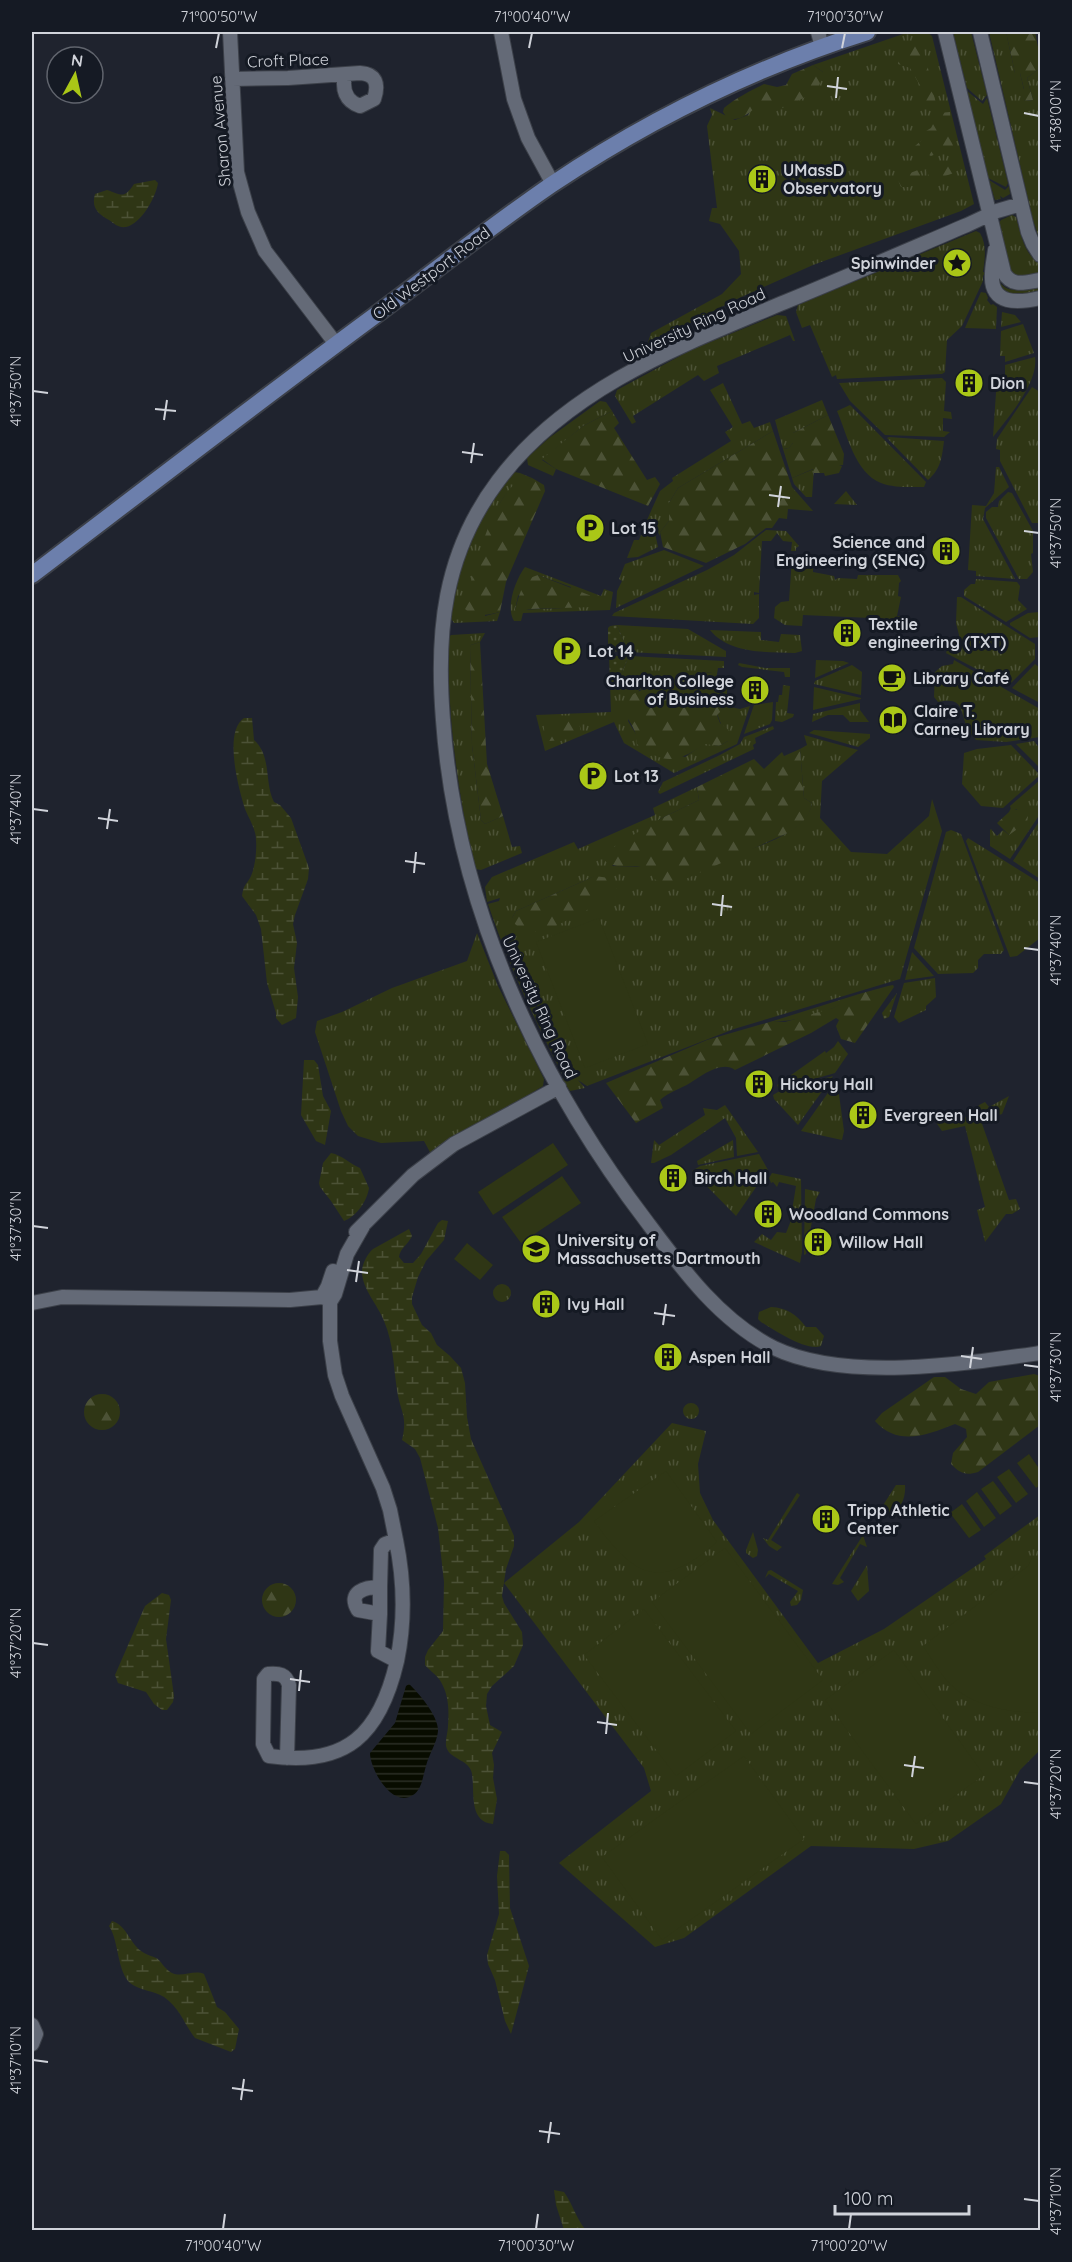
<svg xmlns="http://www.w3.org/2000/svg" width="1072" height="2262" font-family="Quicksand,sans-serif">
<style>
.grass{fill:url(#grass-tufts);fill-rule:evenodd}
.forest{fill:url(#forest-firs)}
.wetland{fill:url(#wetland-marsh)}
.park{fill:url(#park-dots)}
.pitch{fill:#2f3615}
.water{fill:url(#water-rules)}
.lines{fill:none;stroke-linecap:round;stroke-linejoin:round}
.minor-casing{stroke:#3c4049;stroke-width:16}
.major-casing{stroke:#3c4049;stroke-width:20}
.minor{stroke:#646a77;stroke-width:14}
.major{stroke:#6c7fac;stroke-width:16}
.ticks{fill:none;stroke:#d0d3da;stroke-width:2}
.labels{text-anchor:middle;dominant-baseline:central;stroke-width:6;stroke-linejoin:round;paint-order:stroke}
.street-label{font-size:16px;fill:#d0d3da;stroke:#151a24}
.poi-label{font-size:16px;font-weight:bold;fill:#d0d3da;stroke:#151a24;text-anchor:start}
.neatline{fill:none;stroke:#d0d3da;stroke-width:2}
.ticks-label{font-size:15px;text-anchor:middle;fill:#d0d3da}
</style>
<defs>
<pattern id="grass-tufts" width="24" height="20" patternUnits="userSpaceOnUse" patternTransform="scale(1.5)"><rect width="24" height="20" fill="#2f3615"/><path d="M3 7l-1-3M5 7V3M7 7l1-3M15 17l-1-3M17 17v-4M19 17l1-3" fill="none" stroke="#4c5236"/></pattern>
<pattern id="forest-firs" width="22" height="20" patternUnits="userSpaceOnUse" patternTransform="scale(1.5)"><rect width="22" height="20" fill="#2f3615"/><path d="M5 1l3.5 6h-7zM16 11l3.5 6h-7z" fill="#4c5236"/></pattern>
<pattern id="wetland-marsh" width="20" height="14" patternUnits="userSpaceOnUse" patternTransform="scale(1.5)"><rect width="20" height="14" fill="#2f3615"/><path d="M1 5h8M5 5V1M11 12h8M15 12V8" fill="none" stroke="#4c5236"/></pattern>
<pattern id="park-dots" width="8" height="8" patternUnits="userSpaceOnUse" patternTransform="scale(1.5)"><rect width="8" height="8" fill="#2f3615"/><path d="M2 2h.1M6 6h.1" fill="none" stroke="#4c5236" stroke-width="1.8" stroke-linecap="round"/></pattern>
<pattern id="water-rules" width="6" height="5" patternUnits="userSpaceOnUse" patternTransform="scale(1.5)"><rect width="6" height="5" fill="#080c00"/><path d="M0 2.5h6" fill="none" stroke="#2b2e25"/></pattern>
</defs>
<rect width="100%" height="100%" fill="#1f232e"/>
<path class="grass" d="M 909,32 L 927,32 L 932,36 L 974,204 L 961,211 L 813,265 L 737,299 L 647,345 L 651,333 L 722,294 L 741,274 L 739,251 L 720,224 L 709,221 L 712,208 L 717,208 L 707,126 L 712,115 L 710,108 L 735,120 L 748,115 L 751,110 L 823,72 L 813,65 Z
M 953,32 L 971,32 L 987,95 L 982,101 L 967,88 Z
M 989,32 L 1006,32 L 1015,73 L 1020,73 L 1024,90 L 1020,90 L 1025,101 L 1033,100 L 1027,78 L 1040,68 L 1040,241 L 1033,220 Z
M 967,91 L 983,104 L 987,98 L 1008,183 L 1006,187 L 988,178 Z
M 989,180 L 1005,190 L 1009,186 L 1010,194 L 1003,198 L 1000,196 L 1001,199 L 995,200 Z
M 1012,215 L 1016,217 C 1021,235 1024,254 1040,264 L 1040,275 L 1023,277 L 1014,275 L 1010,268 L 999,223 L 1001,220 Z
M 976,231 L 980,233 C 987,245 985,258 983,272 L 987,272 L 986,277 L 983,275 L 983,281 L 962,326 L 947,340 L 945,372 L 942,374 L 837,379 L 836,375 L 832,377 L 810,325 L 802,328 L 796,312 L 798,305 Z
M 996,277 C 1006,296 1023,290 1040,286 L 1040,292 C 1025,295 997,300 996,277 Z
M 981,292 L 986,293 L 988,298 L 987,300 L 991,305 L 993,304 L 997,307 L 996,329 L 965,328 Z
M 1002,312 L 1015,315 L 1021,322 L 1001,327 Z
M 777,315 L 786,316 L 795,341 L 793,341 L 790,335 L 717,366 L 719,373 L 704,381 L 698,375 L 633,416 L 636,422 L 632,424 L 615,396 L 617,390 L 691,350 Z
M 1023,324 L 1034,353 L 1005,362 L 1005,356 L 1000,356 L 1001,331 Z
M 1035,357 C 1039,382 1008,418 993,437 L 997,378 L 1005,379 L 1005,365 Z
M 942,378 L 946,382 L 944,411 L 951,412 L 952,419 L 943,418 L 943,431 L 950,432 L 944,437 L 885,435 L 850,401 L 839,383 Z
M 723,383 L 742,424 L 750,421 L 754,428 L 770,422 L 773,431 L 678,488 L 669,503 L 669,521 L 660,532 L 660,536 L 655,526 L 647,520 L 660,491 L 673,481 L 672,478 L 731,441 L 725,432 L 733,427 L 710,390 Z
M 1032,387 L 1040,392 L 1040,521 L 1039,523 L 1032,523 L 1000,461 L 1000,450 L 996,449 L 997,439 Z
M 822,400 L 828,415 L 793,433 L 793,443 L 789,448 L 783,449 L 775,420 Z
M 600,401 L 606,402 L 612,411 L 583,426 L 542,460 L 556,469 L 553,476 L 528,465 L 527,458 L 549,438 Z
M 850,405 L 926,482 L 924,487 C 910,487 894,488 881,483 C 855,473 847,434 837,411 Z
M 889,437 L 944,441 C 942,457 941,469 928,480 L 887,438 Z
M 996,467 L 999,467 L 1009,487 L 985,508 L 983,519 L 1015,579 L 976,576 L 976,571 L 968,570 L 972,505 L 986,506 L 994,493 Z
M 814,469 L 812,497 L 806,497 L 794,484 L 792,478 Z
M 514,472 L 520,473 L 532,478 C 479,490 488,573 485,616 L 500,612 L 497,621 L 454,623 L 450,617 C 458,563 479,514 514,472 Z
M 846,491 L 857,505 L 834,504 Z
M 1008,492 L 1012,493 L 1033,531 L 1033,553 L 1031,554 L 1033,572 L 1027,579 L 1019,579 L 986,518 L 986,512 L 992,507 L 998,507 L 999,501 Z
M 646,523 L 655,533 L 658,547 L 638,557 L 627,558 L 634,540 L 639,540 Z
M 766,530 L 786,531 L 799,546 L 796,548 L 796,551 L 791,551 L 792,542 L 783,541 L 777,533 L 771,541 L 762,541 L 759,593 L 754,592 L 754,595 L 759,594 L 759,618 L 753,624 L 612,616 L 614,613 L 707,570 L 734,555 Z
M 664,550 L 704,566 L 616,608 L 617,591 L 622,581 L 619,579 L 625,564 Z
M 792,558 L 813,558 L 813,572 L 834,576 L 835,580 L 838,578 L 857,579 L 858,575 L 898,575 L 901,581 L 899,583 L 898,596 L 901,597 L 897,616 L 901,616 L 901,623 L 893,622 L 893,619 L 803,615 L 802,626 L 785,625 L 774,618 L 775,607 L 781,602 L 789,601 Z
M 525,567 L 601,596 L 604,589 L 613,592 L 610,610 L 523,613 L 521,621 L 514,621 C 505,607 516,579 525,567 ZM 538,575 L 571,587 L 564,608 L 515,610 L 518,596 Z
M 976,579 L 1017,582 L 1020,586 L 1018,600 L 1027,609 L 1006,622 L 964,596 L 964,590 L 971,584 L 975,584 Z
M 957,597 L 961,597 L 1035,644 L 1035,659 L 1010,684 L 1005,684 L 946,653 L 950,642 L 959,642 L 959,635 L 956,623 Z
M 1040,612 L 1040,637 L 1030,638 L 1010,625 L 1010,623 L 1028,613 Z
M 617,625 L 688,629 L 724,650 L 726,651 L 726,657 L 628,652 Z
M 710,630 L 761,632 L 761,640 L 779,642 L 781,634 L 800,635 L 802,651 L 795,653 C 767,652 729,654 710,630 Z
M 485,633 L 480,642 L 471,645 L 470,648 L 472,745 L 481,820 L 485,824 L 503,816 L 512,847 L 520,846 L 522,853 L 481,870 L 475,869 C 457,791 448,718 448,638 L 451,635 Z
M 629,656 L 724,661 L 724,668 L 718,668 L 716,680 L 712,672 C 686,675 664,681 639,690 L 628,721 L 637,736 L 637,744 L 685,757 L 705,743 L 719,746 L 728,741 L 717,714 L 726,706 L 740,709 L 750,706 L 737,744 L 674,773 L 624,743 L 614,722 L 545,751 L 536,715 L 611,712 L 610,683 L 622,672 Z
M 816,660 L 843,661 L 849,663 L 815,678 Z
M 954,660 L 1040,709 L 1040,737 L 1006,742 L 976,740 C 973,736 969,732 967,727 C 960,711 964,696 938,702 L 934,697 L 935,672 L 942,666 L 953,664 Z
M 739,663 L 765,668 L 790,668 L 790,677 L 785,677 L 784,672 L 742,667 L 738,665 Z
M 1035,664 L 1040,668 L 1040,703 L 1012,688 Z
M 852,665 L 862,672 L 861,695 L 814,684 L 815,681 Z
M 783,685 L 790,686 L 787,713 L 794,714 L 793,717 L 782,722 L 775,721 L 776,702 L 778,702 L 779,695 L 782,695 Z
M 814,687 L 861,698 L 861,699 L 813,710 Z
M 773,702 L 772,720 L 770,724 L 744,734 L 754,705 Z
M 860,703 L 860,710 L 869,722 L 850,722 L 843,715 L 828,715 L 812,722 L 813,714 Z
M 773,726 L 774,729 L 755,738 L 756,743 L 753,745 L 754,749 L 660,794 L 658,792 L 663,782 L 720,755 L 740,744 L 744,737 Z
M 814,730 L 870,734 L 870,738 L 858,747 L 809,733 Z
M 804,735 L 858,750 L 822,781 L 820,818 L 851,852 L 887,854 L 929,816 L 932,799 L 942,831 L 900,979 L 734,1029 L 587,1086 L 578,1080 L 585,1088 L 570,1091 L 562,1079 L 569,1077 L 563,1076 C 535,1020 508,964 488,904 L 499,901 L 500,898 L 487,902 L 485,887 L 492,877 L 574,842 L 578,849 L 655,815 L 653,808 L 697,787 L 699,800 L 660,819 L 612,866 L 646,867 L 652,872 C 690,864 805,848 812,803 L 804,798 L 800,749 L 807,745 ZM 595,876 L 512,918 L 516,911 ZM 504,931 L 547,1029 L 546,1030 L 516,963 Z
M 1034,741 L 1040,749 L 1040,768 L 1016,744 Z
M 1011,745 L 1040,775 L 1003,808 L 981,806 L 962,784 L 964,753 L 977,749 Z
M 1040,780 L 1040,814 L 1010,859 L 990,846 L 990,830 L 991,829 L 997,836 L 1003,830 L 1009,835 L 1017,809 L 1011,809 L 1010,806 Z
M 1040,820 L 1040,879 L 1013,861 Z
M 951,830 L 961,834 L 1004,950 L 1001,954 L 984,954 L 978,960 L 978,968 L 973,973 L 938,974 L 914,948 L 946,832 Z
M 968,838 L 1040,883 L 1040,938 L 1017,956 L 1010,957 L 966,841 Z
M 477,933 L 498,986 L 544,1079 L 543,1086 L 431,1154 L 424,1141 L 381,1143 L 358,1136 L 348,1126 L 341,1111 L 315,1032 L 317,1021 L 342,1012 L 392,988 L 467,961 Z
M 912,952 L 934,976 L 905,980 Z
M 935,978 L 936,997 L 926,1006 L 926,1010 L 899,1023 L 894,1017 L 904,983 Z
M 859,994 C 841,1008 796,1023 773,1021 Z
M 838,1041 L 848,1054 L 835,1073 L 779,1089 L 777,1085 L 825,1051 L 826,1053 L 834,1047 Z
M 833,1076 L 798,1125 L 774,1099 L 773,1095 L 778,1092 Z
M 837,1080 L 844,1131 L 842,1140 L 801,1131 Z
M 1009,1096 L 1002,1114 L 981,1121 L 1009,1200 L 1016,1199 L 1020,1209 L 1012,1214 L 1006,1214 L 985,1242 L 977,1210 L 985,1207 L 965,1126 L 942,1131 L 931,1115 L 938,1120 L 952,1116 L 957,1121 L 974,1113 L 979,1105 L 985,1102 L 989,1107 Z
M 725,1105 L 758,1152 L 737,1156 L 736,1138 L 725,1118 L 671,1155 L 654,1163 L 651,1163 L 654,1140 L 659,1145 L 705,1115 L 703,1108 L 717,1110 Z
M 733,1140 L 734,1157 L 698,1165 L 697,1161 Z
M 759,1154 L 768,1170 L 736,1216 L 692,1171 L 700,1166 Z
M 772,1173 L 801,1179 L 802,1252 L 800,1263 L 754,1242 L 762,1234 L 771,1240 L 777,1232 L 786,1233 L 790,1223 L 796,1186 L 779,1182 L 777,1187 L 773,1182 L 771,1183 L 769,1178 Z
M 805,1189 L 820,1192 L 816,1199 L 806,1254 L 804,1255 Z
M493 1293a9 9 0 1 1 18 0a9 9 0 1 1-18 0Z
M 771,1307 C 787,1308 796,1314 806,1327 L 816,1327 L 824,1336 L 821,1346 C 807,1352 774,1330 761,1322 L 758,1319 L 759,1312 Z
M683 1411a8 8 0 1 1 16 0a8 8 0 1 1-16 0Z
M 672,1423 L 706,1431 L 698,1464 L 700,1493 L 713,1520 L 818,1663 L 884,1629 L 986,1559 L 984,1556 L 1040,1515 L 1040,1750 L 1020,1770 L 1001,1804 L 948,1841 L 914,1849 L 811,1846 L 684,1938 L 655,1947 L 559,1863 L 651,1791 L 644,1768 L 504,1583 L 579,1522 Z
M 896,1485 L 905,1485 C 906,1497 901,1511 889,1515 L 880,1510 Z
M 797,1493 L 800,1495 L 771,1540 L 782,1547 L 777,1551 L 769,1546 L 763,1538 L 768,1540 Z
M 753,1532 L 758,1550 L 757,1556 L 753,1558 L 746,1553 L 746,1550 Z
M 863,1535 L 867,1547 L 860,1544 L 840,1578 L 844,1582 L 838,1585 L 832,1584 Z
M 867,1565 L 869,1591 L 858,1601 L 851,1591 Z
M 771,1570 L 803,1590 L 801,1600 L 797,1605 L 791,1606 L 790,1602 L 798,1591 L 769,1574 L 765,1578 L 768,1571 Z"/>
<path class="forest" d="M 1006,32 L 1035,32 L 1040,57 L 1040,68 L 1027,78 L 1033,100 L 1025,101 L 1019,90 L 1024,89 L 1020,73 L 1015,73 Z
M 915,43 L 923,46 L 937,108 L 930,110 L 923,107 L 918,82 L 910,68 L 898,64 C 900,52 904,47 915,43 Z
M 813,65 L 823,72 L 818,90 C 800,99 774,118 754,109 C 745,116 740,121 727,118 L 723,112 L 724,108 C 734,99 752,90 764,84 L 777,87 L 786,85 L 792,74 Z
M 950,112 L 953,147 L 931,156 L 925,153 L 921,155 L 915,151 L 915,146 L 922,140 L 921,134 L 931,128 L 939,113 Z
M 948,162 L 954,173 L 939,178 L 930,178 L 926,170 L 935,165 Z
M 918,170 L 924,182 L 909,187 L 901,187 L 897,178 Z
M 612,411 L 619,423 L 614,428 L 647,480 L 655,477 L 660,484 L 648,506 L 556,469 L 542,459 L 583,426 Z
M 828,415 L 844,454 L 843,465 L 839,465 L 842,466 L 839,473 L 825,476 L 824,473 L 814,473 L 813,469 L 792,478 L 783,449 L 789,448 L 793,443 L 793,433 Z
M 773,431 L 792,487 L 813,511 L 788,509 L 787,519 L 779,518 L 772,528 L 766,528 L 745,544 L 706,563 L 663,547 L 660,532 L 669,521 L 669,503 L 678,488 Z
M 532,478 L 544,485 L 545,491 L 506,582 L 500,612 C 488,615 473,618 464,608 C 473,576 490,499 518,482 C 522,479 528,479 532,478 Z
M 538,575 L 594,597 L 593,607 L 529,609 L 517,613 L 515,610 C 519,596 522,579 538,575 Z
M 480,642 L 487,764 L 503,816 L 485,824 L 481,820 L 472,745 L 470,647 L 471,645 Z
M 713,672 L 716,680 L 728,677 L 726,706 L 717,715 L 720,723 L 731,732 L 728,741 L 719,746 L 705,744 C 678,762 665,766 637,744 C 637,723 622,722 626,698 C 653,682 682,676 713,672 Z
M 577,716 L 581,731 L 562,740 L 549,741 L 545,737 L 543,720 L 553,717 Z
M 800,749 L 804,798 L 812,803 C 810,817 801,824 790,832 L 679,882 L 665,884 L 654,879 C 646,856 622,874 605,861 L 605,854 L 618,844 L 660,819 L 699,800 L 697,787 L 754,759 L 764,769 L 782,752 L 784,756 Z
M 1011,808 L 1025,812 L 1028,817 L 1027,822 L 1009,835 L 997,823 L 1009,812 Z
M 595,876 L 609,878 L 617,883 L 617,888 L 593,907 L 546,931 L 525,933 L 515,924 L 512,918 L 516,911 Z
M 888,986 L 893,985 L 894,987 L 855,1043 L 841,1039 L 836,1026 L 839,1020 L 836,1018 L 811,1033 L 735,1070 C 722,1060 701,1076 690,1083 C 680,1089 669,1092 660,1100 L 663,1108 L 636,1123 L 606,1083 L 707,1040 L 773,1021 L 785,1022 L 833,1008 L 859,994 Z
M 1034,1374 L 1040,1376 L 1040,1425 L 978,1472 C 965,1476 960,1473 951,1464 L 953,1453 L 967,1437 L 966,1429 L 955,1424 C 927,1435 898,1447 875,1421 L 882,1413 L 934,1377 L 945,1377 L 961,1389 L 976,1394 L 989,1382 Z
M84 1412a18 18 0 1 1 36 0a18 18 0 1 1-36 0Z
M262 1600a17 17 0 1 1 34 0a17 17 0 1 1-34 0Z"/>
<path class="wetland" d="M 155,180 L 158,183 C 156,197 141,224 126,227 C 118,228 115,224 109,220 C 98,214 91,208 95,194 L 107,190 C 122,195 124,199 134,184 Z
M 244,718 L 252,718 L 254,740 C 272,756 264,782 274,802 L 280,805 L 291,818 L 309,868 L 308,879 L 295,915 L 293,924 L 297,943 L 294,968 L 298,997 L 296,1018 L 282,1025 L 276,1018 L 276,1013 L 267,983 L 261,929 L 256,915 L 242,896 C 244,883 246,886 251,876 C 255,868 257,849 256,840 C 256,829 249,819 245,809 C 239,790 223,732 244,718 Z
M 304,1060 L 314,1060 L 318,1065 L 323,1096 L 331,1111 L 325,1145 L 316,1141 L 301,1115 Z
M 331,1153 C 342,1155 350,1164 360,1168 L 369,1188 C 367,1201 357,1216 344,1221 L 331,1201 L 320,1187 L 319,1183 L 323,1163 Z
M 442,1220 L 448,1221 L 444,1240 L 426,1261 L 418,1277 L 412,1297 L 412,1304 L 422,1325 L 431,1333 L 437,1345 L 450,1356 L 461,1368 L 465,1383 L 467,1417 L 471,1439 L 514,1536 L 514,1546 L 506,1569 L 502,1596 L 504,1603 L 522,1632 L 523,1645 L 514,1666 L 492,1686 L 487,1694 L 486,1706 L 490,1725 L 502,1732 L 492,1753 L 494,1765 L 493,1778 L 497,1799 L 493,1824 C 468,1822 475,1791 472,1774 C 470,1760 452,1760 447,1749 C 444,1742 448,1733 448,1726 C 449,1711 449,1696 441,1682 C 438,1676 430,1671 425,1665 L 425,1657 L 428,1650 L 443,1631 L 444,1582 L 438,1528 L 420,1458 L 415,1449 L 402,1440 C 408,1415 400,1412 397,1390 C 393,1365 394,1345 384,1321 C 378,1305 361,1288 362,1270 C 363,1263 367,1254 373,1249 L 409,1229 L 412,1236 C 408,1245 400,1248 399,1257 L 404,1263 L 413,1263 L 421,1254 L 438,1223 Z
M 162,1593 L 169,1595 L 171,1600 L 166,1639 L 174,1696 L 173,1702 L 167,1710 L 162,1710 L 154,1704 L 146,1692 L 118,1683 L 115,1675 L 145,1606 Z
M 500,1851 L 505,1851 L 509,1855 L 510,1908 L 529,1966 L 511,2034 L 505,2021 L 495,1980 L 488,1964 L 487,1955 L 499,1914 L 497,1876 Z
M 112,1921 C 127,1926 129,1942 141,1951 C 146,1955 153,1956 158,1959 C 162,1963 166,1970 172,1973 C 182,1978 194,1969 204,1974 L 217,2007 L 225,2012 L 239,2029 L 235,2049 L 231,2052 L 195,2038 C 184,2024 180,2008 164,1997 C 155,1991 138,1990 130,1983 C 117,1971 119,1941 109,1926 Z
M 554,2190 L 564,2192 C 573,2204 576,2219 586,2230 L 564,2230 L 556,2205 Z"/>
<path class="park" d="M 617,625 L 628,652 L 608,651 L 608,628 L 610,626 Z
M 609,656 L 629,656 L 622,672 L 610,683 Z
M 897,993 L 889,1017 L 884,1019 L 882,1013 Z"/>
<path class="pitch" d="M 599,918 L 648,1044 L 585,1068 L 536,942 Z
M 553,1143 L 568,1165 L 493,1215 L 478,1192 Z
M 562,1176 L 581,1203 L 521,1243 L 502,1217 Z
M 467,1243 L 493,1265 L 480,1280 L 454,1259 Z
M 1029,1454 L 1040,1470 L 1040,1485 L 1036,1488 L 1017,1463 Z
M 1009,1469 L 1028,1494 L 1016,1503 L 997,1477 Z
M 666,1471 L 717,1542 C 660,1591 636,1579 594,1521 Z
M 993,1481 L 1012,1506 L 1000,1515 L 981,1489 Z
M 977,1492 L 996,1518 L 984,1527 L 966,1501 Z
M 962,1504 L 981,1530 L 969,1538 L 950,1513 Z
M 725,1548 L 823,1680 L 751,1734 L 652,1602 Z
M 1032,1558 L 1038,1560 L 1038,1567 L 1040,1571 L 1040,1712 C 1010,1714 974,1706 951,1685 C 940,1674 932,1659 923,1646 L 1028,1566 Z
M 644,1609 L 736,1731 L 676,1776 L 584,1655 Z
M 894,1650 L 984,1775 L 916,1824 L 825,1700 Z
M 744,1756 L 804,1839 L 662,1940 L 602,1857 Z"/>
<path class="water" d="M 409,1684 C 419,1693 439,1717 438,1731 C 437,1743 429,1754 426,1766 C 423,1775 422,1790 413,1795 C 392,1809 370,1769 370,1753 L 395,1723 L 406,1686 Z"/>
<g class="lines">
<g class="minor-casing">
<path id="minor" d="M 230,32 L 237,172 L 248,212 L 265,251 L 336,344
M 501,32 L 514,99 L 528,138 L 553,184
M 818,32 L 822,47
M 945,32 L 1004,273 C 1012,288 1027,282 1040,280
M 980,32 L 1028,232 L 1033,244 L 1040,255
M 232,79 L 288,78 L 360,73 C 376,74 379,84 374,99 L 360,106 C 345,101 342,89 345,75
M 1021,204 L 997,211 L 967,225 C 906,251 846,277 785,302 C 682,345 567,388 498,481 C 443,554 436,633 443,720 C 456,903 537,1078 647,1222 C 682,1269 720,1321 774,1348 C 845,1382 964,1364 1040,1353
M 995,250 C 994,258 992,266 992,274 C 990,306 1019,303 1040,298
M 363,1226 L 347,1254 L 335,1294 L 330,1302 L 330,1341 L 335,1375 L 342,1396 L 383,1488 L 390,1510 L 396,1540
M 356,1232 L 413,1175 L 454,1144 L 559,1087
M 322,1297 L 328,1286 L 333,1271
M 32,1303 L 62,1297 L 290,1300 L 322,1297 L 328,1299
M 380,1587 L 381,1550 L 385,1544 L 396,1540 C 404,1579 405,1622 397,1661
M 287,1758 L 289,1685 C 286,1674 279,1673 268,1674 L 264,1679 L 263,1744 L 269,1756 C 347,1767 380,1734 397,1661 L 378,1651 L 380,1614 L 358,1610 C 347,1592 365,1587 380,1587 L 380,1614
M 32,2025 L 36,2034 L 32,2044"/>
</g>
<g class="major-casing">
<path id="major" d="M 32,575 C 145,489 258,402 373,317 C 432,273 490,227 551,185 C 648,120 756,67 867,32"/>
</g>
<use href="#minor" class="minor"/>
<use href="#major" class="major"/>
</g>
<path class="ticks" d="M 216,48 L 219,33M 529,48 L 532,33M 842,48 L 845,33M 827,86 L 847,89M 836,98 L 838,77M 1024,113 L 1039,116M 33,391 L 48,393M 155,409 L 176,411M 164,420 L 167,400M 462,452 L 483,455M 471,463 L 474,443M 769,495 L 790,498M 778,507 L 781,486M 1024,531 L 1039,533M 33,809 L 48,811M 98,818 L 118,821M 107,829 L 110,809M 405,861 L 425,864M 414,873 L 416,852M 712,904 L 732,907M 721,916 L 723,895M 1024,948 L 1039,950M 33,1226 L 48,1228M 347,1270 L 368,1273M 356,1282 L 359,1261M 654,1313 L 675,1316M 663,1325 L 666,1304M 961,1356 L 982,1359M 1024,1365 L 1039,1367M 970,1368 L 973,1347M 33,1643 L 48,1645M 290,1679 L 310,1682M 299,1691 L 301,1670M 597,1722 L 617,1725M 606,1734 L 608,1713M 904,1765 L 924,1768M 912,1777 L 915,1756M 1024,1782 L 1039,1784M 33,2060 L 48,2062M 232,2088 L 253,2091M 241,2100 L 244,2079M 539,2131 L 560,2134M 548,2143 L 551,2122M 1024,2199 L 1039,2201M 223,2229 L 225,2214M 536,2229 L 538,2214M 849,2229 L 851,2214"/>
<defs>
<g id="building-disc" transform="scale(1.5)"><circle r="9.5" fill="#aac717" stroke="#151a24"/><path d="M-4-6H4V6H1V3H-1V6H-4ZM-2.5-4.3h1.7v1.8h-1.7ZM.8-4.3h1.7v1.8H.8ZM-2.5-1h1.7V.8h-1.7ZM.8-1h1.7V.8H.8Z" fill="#111"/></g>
<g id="sight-disc" transform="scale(1.5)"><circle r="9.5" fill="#aac717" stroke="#151a24"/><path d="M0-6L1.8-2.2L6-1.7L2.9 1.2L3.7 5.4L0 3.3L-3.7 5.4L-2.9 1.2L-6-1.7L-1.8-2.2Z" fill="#111"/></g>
<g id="parking-disc" transform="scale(1.5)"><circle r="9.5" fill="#aac717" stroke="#151a24"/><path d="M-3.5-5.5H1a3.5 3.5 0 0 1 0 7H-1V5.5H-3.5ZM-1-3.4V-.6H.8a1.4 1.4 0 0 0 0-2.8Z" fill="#111"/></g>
<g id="cafe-disc" transform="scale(1.5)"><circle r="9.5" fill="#aac717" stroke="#151a24"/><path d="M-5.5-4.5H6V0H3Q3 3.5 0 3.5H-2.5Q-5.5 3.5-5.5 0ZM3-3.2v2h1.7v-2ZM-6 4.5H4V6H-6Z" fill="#111"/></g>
<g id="library-disc" transform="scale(1.5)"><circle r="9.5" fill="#aac717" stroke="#151a24"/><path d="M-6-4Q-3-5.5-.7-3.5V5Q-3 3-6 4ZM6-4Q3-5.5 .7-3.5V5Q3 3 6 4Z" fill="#111"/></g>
<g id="university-disc" transform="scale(1.5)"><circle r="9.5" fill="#aac717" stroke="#151a24"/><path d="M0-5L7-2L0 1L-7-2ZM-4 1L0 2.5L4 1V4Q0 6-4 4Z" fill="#111"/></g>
</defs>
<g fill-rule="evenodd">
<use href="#building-disc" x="762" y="179"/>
<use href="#sight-disc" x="957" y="263"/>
<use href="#building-disc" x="969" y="383"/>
<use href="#parking-disc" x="590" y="528"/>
<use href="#building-disc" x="946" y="551"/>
<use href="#building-disc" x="847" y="633"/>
<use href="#parking-disc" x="567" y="651"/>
<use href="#cafe-disc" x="892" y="678"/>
<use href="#building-disc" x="755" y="690"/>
<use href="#library-disc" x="893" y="720"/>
<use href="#parking-disc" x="593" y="776"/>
<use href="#building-disc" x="759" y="1084"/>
<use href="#building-disc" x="863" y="1115"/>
<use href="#building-disc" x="673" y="1178"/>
<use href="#building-disc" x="768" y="1214"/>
<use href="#building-disc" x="818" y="1242"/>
<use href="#university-disc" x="536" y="1249"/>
<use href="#building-disc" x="546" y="1304"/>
<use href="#building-disc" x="668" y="1357"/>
<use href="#building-disc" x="826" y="1519"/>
</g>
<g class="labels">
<g class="street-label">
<text transform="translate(288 60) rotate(-2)">Croft Place</text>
<text transform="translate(220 131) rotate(-95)">Sharon Avenue</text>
<text transform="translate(431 273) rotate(-37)">Old Westport Road</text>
<text transform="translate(694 325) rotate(-25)">University Ring Road</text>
<text transform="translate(540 1007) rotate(65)">University Ring Road</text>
</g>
<g class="poi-label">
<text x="783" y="170">UMassD<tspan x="783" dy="18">Observatory</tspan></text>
<text x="936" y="263" text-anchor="end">Spinwinder</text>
<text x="990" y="383">Dion</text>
<text x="611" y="528">Lot 15</text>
<text x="925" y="542" text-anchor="end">Science and<tspan x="925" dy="18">Engineering (SENG)</tspan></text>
<text x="868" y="624">Textile<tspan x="868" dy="18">engineering (TXT)</tspan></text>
<text x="588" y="651">Lot 14</text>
<text x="913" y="678">Library Café</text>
<text x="734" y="681" text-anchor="end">Charlton College<tspan x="734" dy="18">of Business</tspan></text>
<text x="914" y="711">Claire T.<tspan x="914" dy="18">Carney Library</tspan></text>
<text x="614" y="776">Lot 13</text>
<text x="780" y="1084">Hickory Hall</text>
<text x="884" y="1115">Evergreen Hall</text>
<text x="694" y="1178">Birch Hall</text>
<text x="789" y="1214">Woodland Commons</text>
<text x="557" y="1240">University of<tspan x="557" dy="18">Massachusetts Dartmouth</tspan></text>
<text x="839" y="1242">Willow Hall</text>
<text x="567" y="1304">Ivy Hall</text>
<text x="689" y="1357">Aspen Hall</text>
<text x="847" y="1510">Tripp Athletic<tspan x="847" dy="18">Center</tspan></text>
</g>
</g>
<rect width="1072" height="2262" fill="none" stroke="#151a24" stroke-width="66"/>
<g transform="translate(75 75) rotate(8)"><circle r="28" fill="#151a24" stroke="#60646d" stroke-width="1.5"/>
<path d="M0-4.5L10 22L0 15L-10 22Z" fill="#aac717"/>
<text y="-9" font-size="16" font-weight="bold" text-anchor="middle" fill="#d0d3da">N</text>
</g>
<path d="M835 2205v9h134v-9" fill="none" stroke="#d0d3da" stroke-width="3"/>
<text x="844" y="2205" font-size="18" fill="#d0d3da" stroke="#151a24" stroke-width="4.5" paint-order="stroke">100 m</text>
<rect x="33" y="33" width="1006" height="2196" class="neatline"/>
<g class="ticks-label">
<text x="219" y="22">71°00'50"W</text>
<text x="532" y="22">71°00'40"W</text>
<text x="845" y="22">71°00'30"W</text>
<text transform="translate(1056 116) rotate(-90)" y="5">41°38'00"N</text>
<text transform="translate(16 391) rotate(-90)" y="5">41°37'50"N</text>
<text transform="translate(1056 533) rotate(-90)" y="5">41°37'50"N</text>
<text transform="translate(16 809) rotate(-90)" y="5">41°37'40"N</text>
<text transform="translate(1056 950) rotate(-90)" y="5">41°37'40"N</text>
<text transform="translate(16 1226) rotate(-90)" y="5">41°37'30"N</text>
<text transform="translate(1056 1367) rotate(-90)" y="5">41°37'30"N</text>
<text transform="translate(16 1643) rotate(-90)" y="5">41°37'20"N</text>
<text transform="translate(1056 1784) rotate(-90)" y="5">41°37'20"N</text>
<text transform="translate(16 2060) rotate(-90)" y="5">41°37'10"N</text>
<text transform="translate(1056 2201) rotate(-90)" y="5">41°37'10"N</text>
<text x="223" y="2251">71°00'40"W</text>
<text x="536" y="2251">71°00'30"W</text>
<text x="849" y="2251">71°00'20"W</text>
</g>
</svg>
